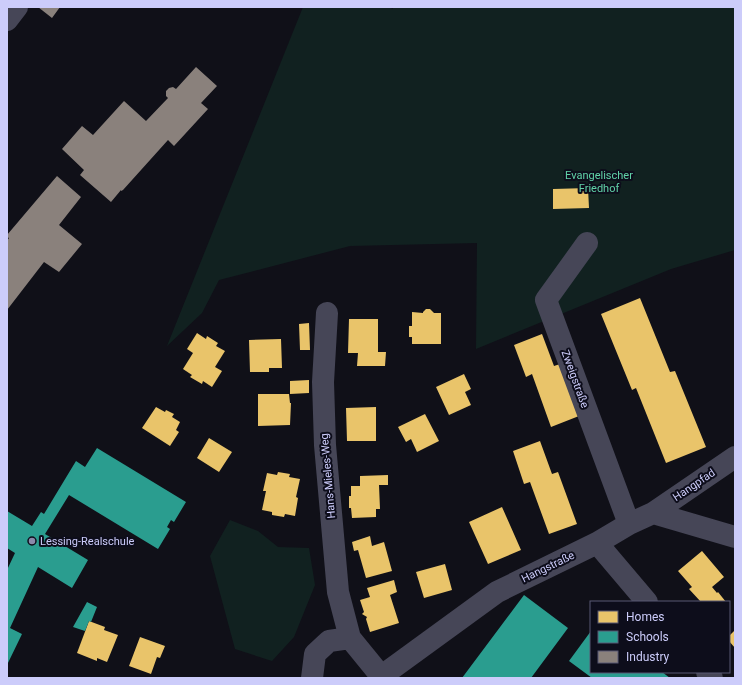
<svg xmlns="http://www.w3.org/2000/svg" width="742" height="685" font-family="Roboto,sans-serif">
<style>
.green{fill:#112120}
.homes{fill:#e9c46a}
.schools{fill:#2a9d8f}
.industry{fill:#8a817c}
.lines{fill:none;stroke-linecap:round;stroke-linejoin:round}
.minor{stroke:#464657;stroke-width:22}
.poi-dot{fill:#8a8aab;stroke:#0d0d1b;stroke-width:1.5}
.labels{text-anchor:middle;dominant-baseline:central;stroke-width:4;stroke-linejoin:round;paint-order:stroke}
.park-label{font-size:11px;fill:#60d1a7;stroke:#0d0d1b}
.street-label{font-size:11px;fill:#ccccfa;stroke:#0d0d1b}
.poi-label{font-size:11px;fill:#ccccfa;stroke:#0d0d1b;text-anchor:start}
</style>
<rect width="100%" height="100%" fill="#101018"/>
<path class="green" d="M 303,7 L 388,7 L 393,9 L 393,7 L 735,7 L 735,250 L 671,269 L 476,349 L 477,243 L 350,246 L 219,280 L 202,313 L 167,346 Z
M 230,520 L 258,531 L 278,547 L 309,548 L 315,585 L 294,637 L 272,661 L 235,649 L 210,556 Z"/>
<path class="homes" d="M 588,188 L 589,208 L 553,209 L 553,189 Z
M 640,298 L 670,372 L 675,371 L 706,447 L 666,463 L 636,388 L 632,390 L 601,314 Z
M 426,309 L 430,309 L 434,313 L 441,313 L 441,344 L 412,344 L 412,337 L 409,337 L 409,326 L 412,326 L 412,312 L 423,313 L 423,312 Z
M 349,319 L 378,319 L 378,352 L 386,352 L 385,366 L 357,366 L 358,353 L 348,353 Z
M 309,323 L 310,350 L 300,350 L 299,324 Z
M 197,333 L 206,339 L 207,336 L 218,343 L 216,346 L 225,351 L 215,367 L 222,371 L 212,387 L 203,381 L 202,384 L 190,377 L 192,375 L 183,369 L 193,353 L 187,349 Z
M 542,334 L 554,366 L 560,364 L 579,416 L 551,427 L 532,374 L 526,377 L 514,345 Z
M 281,339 L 282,368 L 269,368 L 269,372 L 250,372 L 249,340 Z
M 464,374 L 471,389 L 465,392 L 471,405 L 449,415 L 436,387 Z
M 309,380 L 309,393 L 290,394 L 290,381 Z
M 258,394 L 289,394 L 290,403 L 291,403 L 290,425 L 258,426 Z
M 156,407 L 165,412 L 166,410 L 174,414 L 172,417 L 180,422 L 176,430 L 179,432 L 170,446 L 142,428 Z
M 376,407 L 376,441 L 347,441 L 346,408 Z
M 425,414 L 439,441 L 417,452 L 411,439 L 406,442 L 398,427 Z
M 209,438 L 232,452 L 219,472 L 197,458 Z
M 540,441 L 552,474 L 558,472 L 577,524 L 549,534 L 530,482 L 524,484 L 513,451 Z
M 278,472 L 290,474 L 289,477 L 300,479 L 296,497 L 298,498 L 295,516 L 285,514 L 284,517 L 272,515 L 272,512 L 262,510 L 266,491 L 263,491 L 267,473 L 277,475 Z
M 388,475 L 388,485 L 379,485 L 380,509 L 376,509 L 376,517 L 352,518 L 351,508 L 349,508 L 349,496 L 351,496 L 351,486 L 360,486 L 360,476 Z
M 502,507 L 521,550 L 488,564 L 469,522 Z
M 370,536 L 372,546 L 384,542 L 392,571 L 366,578 L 358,550 L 354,551 L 352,542 Z
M 702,551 L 724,577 L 712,587 L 717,593 L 718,592 L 726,602 L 701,602 L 689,589 L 692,587 L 678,571 Z
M 445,564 L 452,590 L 424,598 L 416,572 Z
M 394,580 L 397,592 L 390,595 L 399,623 L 370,632 L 366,619 L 367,617 L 362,614 L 364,612 L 360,600 L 370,597 L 367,588 Z
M 89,621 L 105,627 L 104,630 L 118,635 L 107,662 L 97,658 L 97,661 L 77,653 Z
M 735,630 L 735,648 L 729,641 L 729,636 Z
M 140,637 L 165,646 L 160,658 L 157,657 L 151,674 L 129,666 Z"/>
<path class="schools" d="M 97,448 L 186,502 L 174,522 L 171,520 L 167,527 L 170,529 L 158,549 L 69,495 L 45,534 L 88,560 L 72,588 L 38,567 L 10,628 L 22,634 L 7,665 L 7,570 L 15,553 L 7,548 L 7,511 L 32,526 L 41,512 L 44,514 L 76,461 L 85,467 Z
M 524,595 L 568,628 L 531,678 L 462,678 Z
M 87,602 L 97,607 L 91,622 L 89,621 L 85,631 L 73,627 Z
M 591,631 L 591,672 L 662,672 L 670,678 L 592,678 L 569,661 Z"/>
<path class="industry" d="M 38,7 L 60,7 L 52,18 Z
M 196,67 L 217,86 L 201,103 L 208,109 L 174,146 L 168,140 L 123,190 L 121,191 L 121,190 L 111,202 L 80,175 L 84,170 L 62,149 L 82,126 L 93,135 L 124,101 L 146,121 L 168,98 L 166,96 L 166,91 L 169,88 L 173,87 L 176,89 Z
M 57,176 L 81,197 L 59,225 L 82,244 L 59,272 L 44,262 L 7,310 L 7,241 L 9,238 L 7,237 L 7,235 Z"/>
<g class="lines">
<path class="minor" d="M 7,20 L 17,7
M 587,243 L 546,300 L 629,524
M 327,313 L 323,382 L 325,445 L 338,592 L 350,638 L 381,676
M 653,513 L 735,457
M 597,543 L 647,602
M 707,672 L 712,678
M 312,678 L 315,654 L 329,641 L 350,638
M 379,678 L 497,592 L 597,543 L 629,524 L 653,513 L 735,537"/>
</g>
<circle class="poi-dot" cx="32" cy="541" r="4"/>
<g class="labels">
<g class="park-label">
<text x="599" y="175">Evangelischer<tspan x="599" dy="13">Friedhof</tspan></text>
</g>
<g class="street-label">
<text transform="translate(575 379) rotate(70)">Zweigstraße</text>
<text transform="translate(328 476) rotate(-95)">Hans-Mieles-Weg</text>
<text transform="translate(694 485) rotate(-34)">Hangpfad</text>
<text transform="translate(548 567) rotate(-26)">Hangstraße</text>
</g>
<g class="poi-label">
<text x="40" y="541">Lessing-Realschule</text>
</g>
</g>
<rect width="742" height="685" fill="none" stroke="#ccccfa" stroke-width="16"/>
<rect x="590" y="601" width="140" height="72" fill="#0d0d1b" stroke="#595974"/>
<rect x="598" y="611" width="20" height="12" fill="#e9c46a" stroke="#595974"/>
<text x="626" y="621" font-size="12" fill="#ccccfa">Homes</text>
<rect x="598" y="631" width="20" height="12" fill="#2a9d8f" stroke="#595974"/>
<text x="626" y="641" font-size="12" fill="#ccccfa">Schools</text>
<rect x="598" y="651" width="20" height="12" fill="#8a817c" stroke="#595974"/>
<text x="626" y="661" font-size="12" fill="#ccccfa">Industry</text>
</svg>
